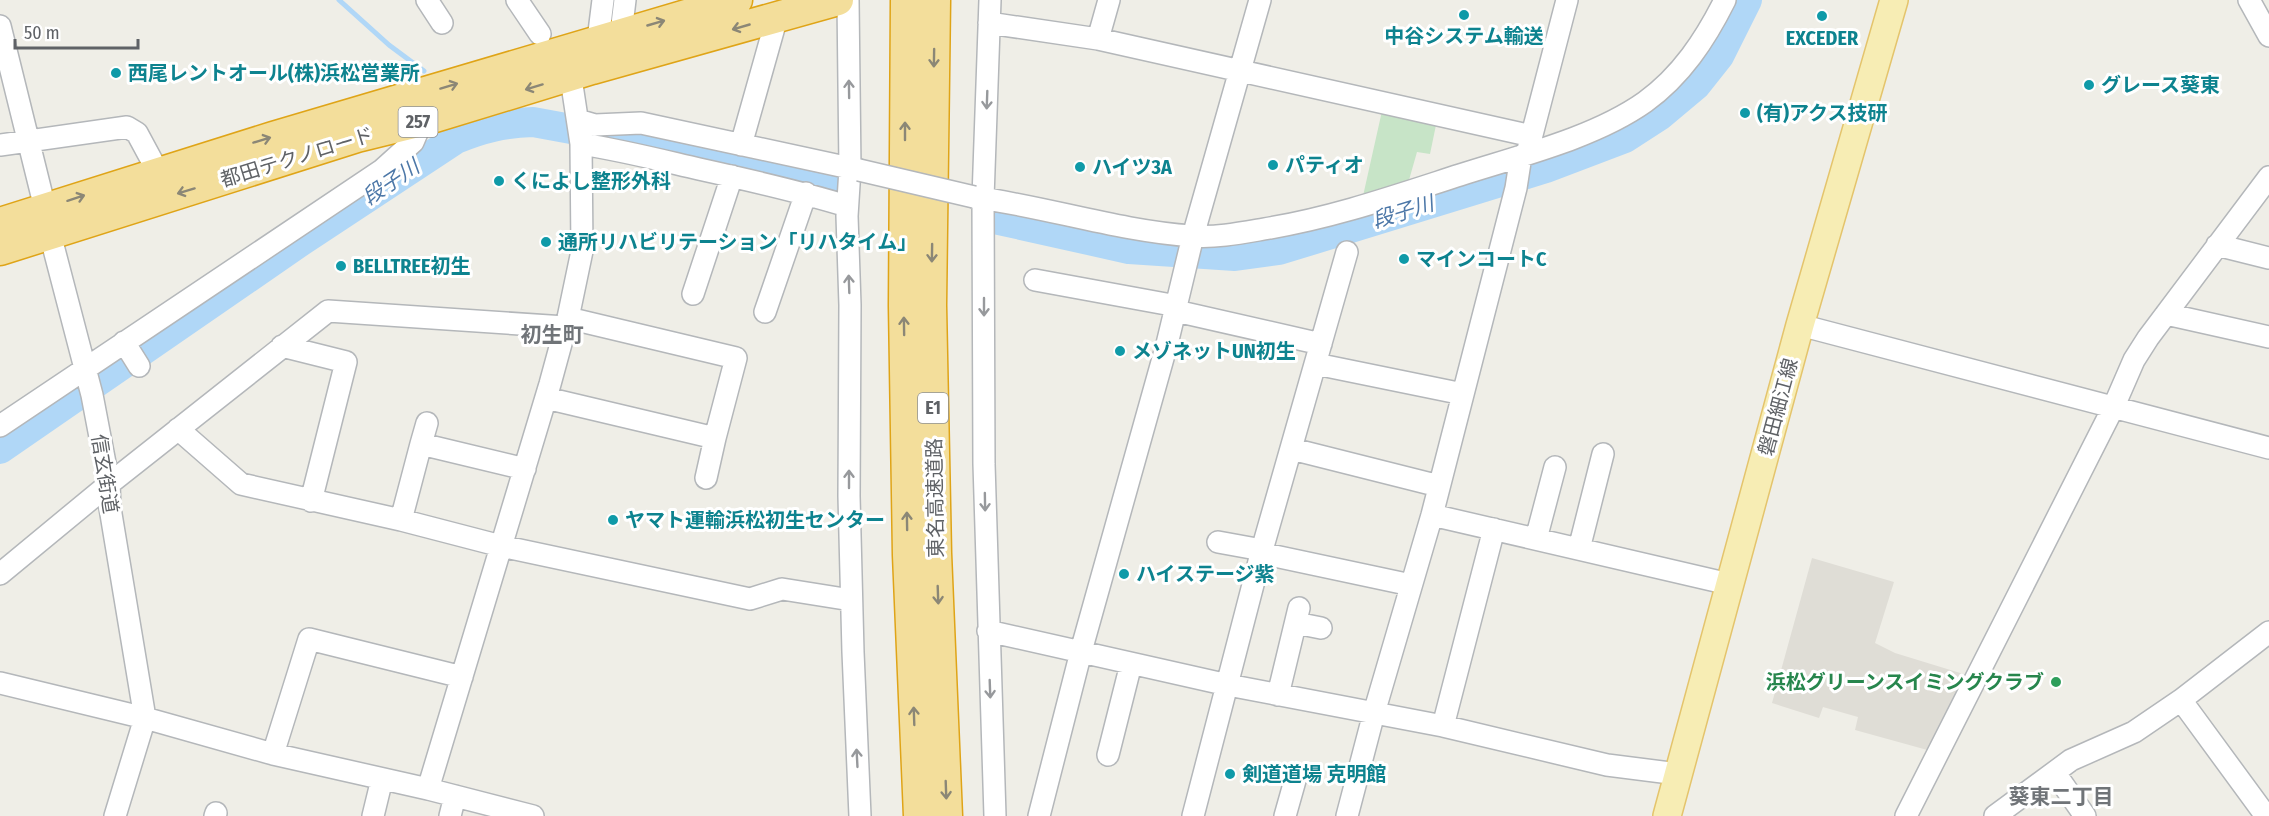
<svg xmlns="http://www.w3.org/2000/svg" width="2269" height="816" font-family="'Fira Sans Condensed','Noto Sans JP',sans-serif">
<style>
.education{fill:#dfddd6}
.green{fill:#c7e4c7}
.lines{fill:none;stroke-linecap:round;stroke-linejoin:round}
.stream{stroke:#b0d7f7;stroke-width:5}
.river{stroke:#b0d7f7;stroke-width:30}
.minor-casing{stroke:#b4b7ba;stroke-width:24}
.major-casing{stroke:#e4c46c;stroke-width:30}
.highway-casing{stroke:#dfa417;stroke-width:33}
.minor{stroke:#fff;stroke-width:21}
.major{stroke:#f7edb4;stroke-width:27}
.highway{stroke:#f3de9b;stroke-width:30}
.minor-bridge-casing{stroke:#b4b7ba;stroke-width:24;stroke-linecap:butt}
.minor-bridge{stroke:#fff;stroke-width:21}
.oneway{stroke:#8b8776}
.oneway2{stroke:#97999c}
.culture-dot{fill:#0f9aa8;stroke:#fff;stroke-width:2}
.leisure-dot{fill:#2e9e5b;stroke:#fff;stroke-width:2}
.labels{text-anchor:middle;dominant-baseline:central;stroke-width:6;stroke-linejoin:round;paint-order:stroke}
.shield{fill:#fff;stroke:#8f9194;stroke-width:1.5}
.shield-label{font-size:18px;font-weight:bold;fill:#5f6266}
.culture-label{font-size:20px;font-weight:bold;fill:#0d838f;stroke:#fff;text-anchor:start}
.street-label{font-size:20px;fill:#5f6266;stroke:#fff}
.leisure-label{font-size:20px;font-weight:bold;fill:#27864d;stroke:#fff;text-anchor:end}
.water-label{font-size:21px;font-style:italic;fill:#4d78a8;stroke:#fff}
.neighbourhood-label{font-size:21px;font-weight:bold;fill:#707478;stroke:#fff}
</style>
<rect width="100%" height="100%" fill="#efeee7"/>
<path class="education" d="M 1812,558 L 1894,582 L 1875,643 L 1895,653 L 1970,676 L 1931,751 L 1855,730 L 1858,717 L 1823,707 L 1819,718 L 1772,703 Z"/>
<path class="green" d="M 1382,111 L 1436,125 L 1430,154 L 1417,152 L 1409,180 L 1363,196 Z"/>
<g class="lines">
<path class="stream" d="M 339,0 L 389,45 L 424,71"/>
<path class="river" d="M 990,218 L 1129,249 L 1235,256 L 1279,250 L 1546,168 L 1625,138 L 1659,116 L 1696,85 L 1719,56 L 1747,0
M 0,449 L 300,242 L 456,139 C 482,128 504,123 533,122 L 691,151 L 759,170 L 841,187"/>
<g class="minor-casing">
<path id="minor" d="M 427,0 L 442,23
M 517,0 L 540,34
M 848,0 L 850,169 L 847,216 L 850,305 L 849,496 L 853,652 L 860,816
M 990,0 L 983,198 L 984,464 L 995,816
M 2249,0 L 2269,36
M 989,23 L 1098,39 L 1109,0
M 0,26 L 45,208
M 1098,39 L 1523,134 L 1531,139
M 611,44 L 621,33 L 625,0
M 578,120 L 595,125 L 641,123 L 859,170
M 581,144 C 621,150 660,160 699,169 C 749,180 798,191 847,206
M 0,145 L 127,127 L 137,133 L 158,172
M 741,145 L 777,17
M 1528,150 L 1567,0
M 974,197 C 1047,207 1119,231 1192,236 C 1216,238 1241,233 1264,229 C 1332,218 1395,196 1460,175 C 1519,156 1594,138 1645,102 C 1681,76 1705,40 1725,0
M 50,234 L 92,395 L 109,484 L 110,508 L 145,718 L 115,816
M 2217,245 L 2269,258
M 1035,280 L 1177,306
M 693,294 L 732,176
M 1176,311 L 1321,344
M 765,312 L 806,193
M 2166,314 L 2269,337
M 1800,325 L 2269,448
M 124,342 L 139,366
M 282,346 L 346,362 L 311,501
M 1316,364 L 1463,394
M 546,398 L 715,438 L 736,358 L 568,318
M 0,426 L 382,170 L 413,142 L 422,121
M 178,429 L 241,484 L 401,520 L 501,546 L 750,599 L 782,589 L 851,600
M 421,444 L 427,423
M 1292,449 L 1439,486
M 706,478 L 715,438
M 1432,515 L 1729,584
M 401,520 L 421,444 L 525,469
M 1536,539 L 1555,467
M 1218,542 L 1262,550
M 1579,549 L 1603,454
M 1261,553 L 1411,585
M 0,574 L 109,484 L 328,311 L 565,327
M 1296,623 L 1321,628
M 988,631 L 1228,685 L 1443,726 L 1607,765 L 1678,774
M 0,683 L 145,718 L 273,754 L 428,789 L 533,816
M 1278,695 L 1299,608
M 2181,700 L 2266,816
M 1443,726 L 1494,529
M 273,754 L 309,639 L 462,677
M 1108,755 L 1131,664
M 2055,773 L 2085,816
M 428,789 L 550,384 L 568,318 L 582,251 L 581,144 L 572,85 L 578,65 L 598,40 L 603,0
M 215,816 L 216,813
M 373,816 L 382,779
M 450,816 L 455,796
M 1039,816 L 1083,644 L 1167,344 L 1193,236 L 1260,0
M 1193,816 L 1262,550 L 1347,252
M 1285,816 L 1296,777
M 1347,816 L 1374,713 L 1432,515 L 1516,188 L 1521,156
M 1906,816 L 2114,406 L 2134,360 L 2148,338 L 2269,177
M 1995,816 L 2071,760 L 2134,732 L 2181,700 L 2269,632"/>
</g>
<g class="major-casing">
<path id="major" d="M 1667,816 L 1800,325 L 1894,0"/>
</g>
<g class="highway-casing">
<path id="highway" d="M 906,0 L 904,306 L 908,555 L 919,816
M 935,0 L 931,305 L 936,553 L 947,816
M 0,223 L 273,137 L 737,0
M 0,250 L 357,137 L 422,121 L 592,69 L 838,0"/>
</g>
<use href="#minor" class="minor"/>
<use href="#major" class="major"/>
<use href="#highway" class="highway"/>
<g class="minor-bridge-casing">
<path id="minor-bridge" d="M 859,170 L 974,197"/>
</g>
<use href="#minor-bridge" class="minor-bridge"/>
</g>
<defs><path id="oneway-shaft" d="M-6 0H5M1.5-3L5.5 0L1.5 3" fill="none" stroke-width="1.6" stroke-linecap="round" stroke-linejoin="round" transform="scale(1.5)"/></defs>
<g class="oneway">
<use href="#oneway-shaft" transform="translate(656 23) rotate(-16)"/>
<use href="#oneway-shaft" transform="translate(741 27) rotate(164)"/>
<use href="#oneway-shaft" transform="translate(934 58) rotate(91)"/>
<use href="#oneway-shaft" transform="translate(449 86) rotate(-17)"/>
<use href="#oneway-shaft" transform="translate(534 87) rotate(163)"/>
<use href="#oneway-shaft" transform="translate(905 131) rotate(-90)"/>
<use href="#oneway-shaft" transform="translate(262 140) rotate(-17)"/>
<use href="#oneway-shaft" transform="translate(186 191) rotate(163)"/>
<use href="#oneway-shaft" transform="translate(76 198) rotate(-18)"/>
<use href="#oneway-shaft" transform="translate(932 253) rotate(91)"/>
<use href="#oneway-shaft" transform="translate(904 326) rotate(-91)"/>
<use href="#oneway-shaft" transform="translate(907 521) rotate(-91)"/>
<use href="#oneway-shaft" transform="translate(938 595) rotate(88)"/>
<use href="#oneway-shaft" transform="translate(914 716) rotate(-92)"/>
<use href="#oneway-shaft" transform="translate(946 790) rotate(88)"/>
</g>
<g class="oneway2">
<use href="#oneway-shaft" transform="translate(849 89) rotate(-91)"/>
<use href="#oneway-shaft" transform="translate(987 100) rotate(92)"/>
<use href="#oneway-shaft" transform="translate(849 284) rotate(-92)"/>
<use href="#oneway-shaft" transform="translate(984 307) rotate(90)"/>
<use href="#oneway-shaft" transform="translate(849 479) rotate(-90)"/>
<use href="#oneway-shaft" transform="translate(985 502) rotate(89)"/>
<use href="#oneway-shaft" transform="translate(990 689) rotate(88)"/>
<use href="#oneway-shaft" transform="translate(857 758) rotate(-93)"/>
</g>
<g class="culture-dot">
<circle cx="1464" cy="15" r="6"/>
<circle cx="1822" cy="16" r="6"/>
<circle cx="116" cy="73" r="6"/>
<circle cx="2089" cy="85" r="6"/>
<circle cx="1745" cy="113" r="6"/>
<circle cx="1273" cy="165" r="6"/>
<circle cx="1080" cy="167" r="6"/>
<circle cx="499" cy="181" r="6"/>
<circle cx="546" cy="242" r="6"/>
<circle cx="1404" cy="259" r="6"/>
<circle cx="341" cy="266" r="6"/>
<circle cx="1120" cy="351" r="6"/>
<circle cx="613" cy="520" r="6"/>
<circle cx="1124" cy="574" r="6"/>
<circle cx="1230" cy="774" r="6"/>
</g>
<circle class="leisure-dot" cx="2056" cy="682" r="6"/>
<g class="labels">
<g class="shield">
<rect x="398.5" y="107" width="39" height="30" rx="4.5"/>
<rect x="918" y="393" width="30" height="30" rx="4.5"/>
</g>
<g class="shield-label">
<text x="418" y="122">257</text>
<text x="933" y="408">E1</text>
</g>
<g class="culture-label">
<text x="1464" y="36" text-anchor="middle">中谷システム輸送</text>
<text x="1822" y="38" text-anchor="middle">EXCEDER</text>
<text x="128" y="73">西尾レントオール(株)浜松営業所</text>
<text x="2101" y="85">グレース葵東</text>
<text x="1757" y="113">(有)アクス技研</text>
<text x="1285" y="165">パティオ</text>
<text x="1092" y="167">ハイツ3A</text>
<text x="511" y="181">くによし整形外科</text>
<text x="558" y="242">通所リハビリテーション「リハタイム」</text>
<text x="1416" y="259">マインコートC</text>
<text x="353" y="266">BELLTREE初生</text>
<text x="1132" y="351">メゾネットUN初生</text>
<text x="625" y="520">ヤマト運輸浜松初生センター</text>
<text x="1136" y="574">ハイステージ紫</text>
<text x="1242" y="774">剣道道場 克明館</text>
</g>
<g class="street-label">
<text transform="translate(297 157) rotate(-17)">都田テクノロード</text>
<text transform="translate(1778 407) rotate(-75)">磐田細江線</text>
<text transform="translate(105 474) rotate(81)">信玄街道</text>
<text transform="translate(935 498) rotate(-91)">東名高速道路</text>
</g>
<g class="leisure-label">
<text x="2044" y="682">浜松グリーンスイミングクラブ</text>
</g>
<g class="water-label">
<text transform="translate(391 182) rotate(-34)">段子川</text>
<text transform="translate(1403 212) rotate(-17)">段子川</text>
</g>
<g class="neighbourhood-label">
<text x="552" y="335">初生町</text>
<text x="2061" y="797">葵東二丁目</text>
</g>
</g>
<path d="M15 39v9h123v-9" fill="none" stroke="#5f6266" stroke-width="3"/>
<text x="24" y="39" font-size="18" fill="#5f6266" stroke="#ffffff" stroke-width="4.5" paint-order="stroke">50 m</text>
</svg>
